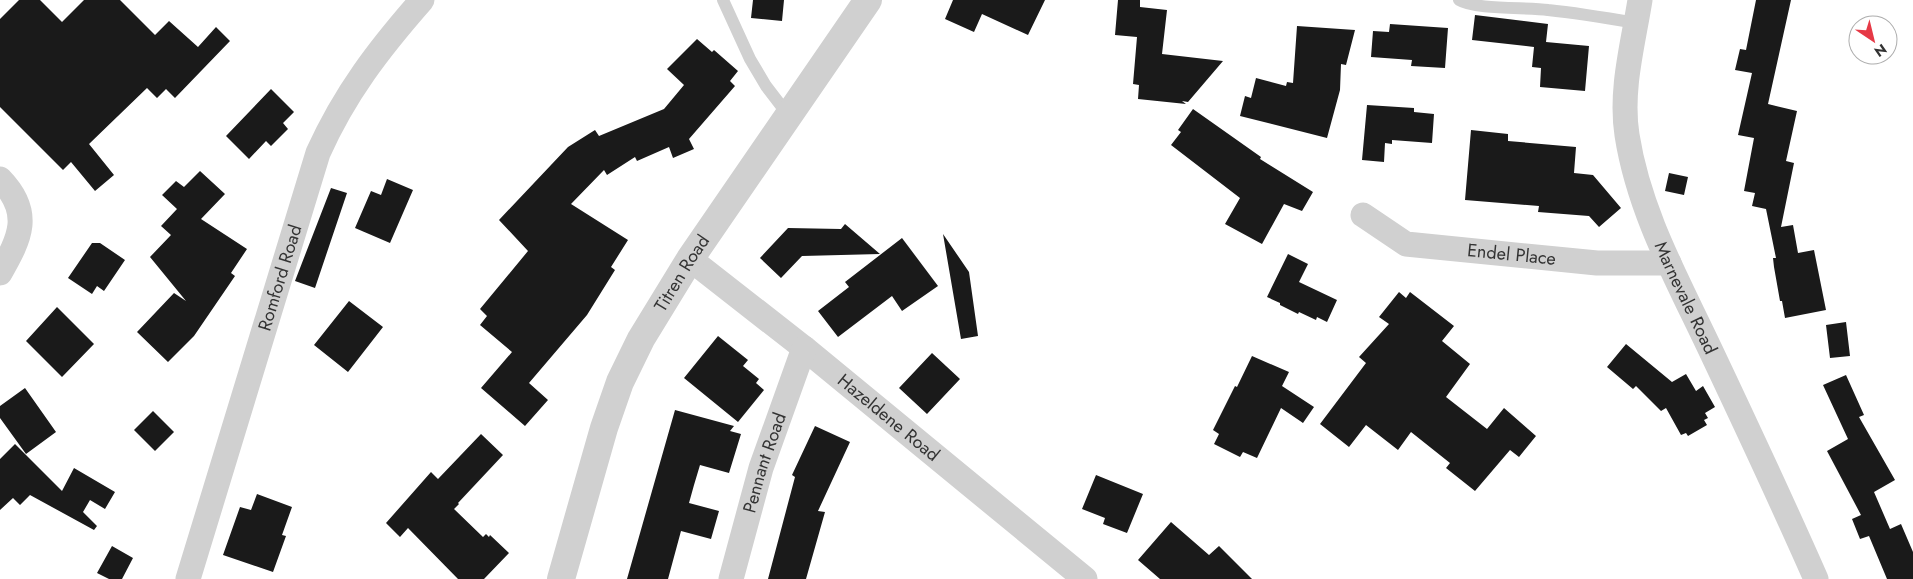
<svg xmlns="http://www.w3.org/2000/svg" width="1913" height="579" font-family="Jost,sans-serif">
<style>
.building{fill:#1a1a1a}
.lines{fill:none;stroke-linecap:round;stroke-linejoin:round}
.service{stroke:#d0d0d0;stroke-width:12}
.minor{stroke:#d0d0d0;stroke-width:25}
.tertiary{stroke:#d0d0d0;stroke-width:28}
.labels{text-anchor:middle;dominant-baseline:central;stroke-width:5;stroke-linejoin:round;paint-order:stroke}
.street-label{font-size:18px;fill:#333;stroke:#fff}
</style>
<rect width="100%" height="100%" fill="#fff"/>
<path class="building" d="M 19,0 L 40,0 L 62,22 L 84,0 L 120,0 L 155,35 L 169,21 L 198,47 L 216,27 L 230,41 L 175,98 L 166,89 L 157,98 L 147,88 L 89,144 L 114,175 L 95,191 L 71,162 L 63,170 L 0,107 L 0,19 Z
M 753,0 L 784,0 L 782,21 L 751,18 Z
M 953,0 L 1045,0 L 1028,35 L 982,14 L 974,32 L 945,19 Z
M 1118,0 L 1140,0 L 1140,7 L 1167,10 L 1162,54 L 1223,61 L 1188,102 L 1182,101 L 1186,104 L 1138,99 L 1139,85 L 1133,84 L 1137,37 L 1115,35 Z
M 1756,0 L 1791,0 L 1768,104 L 1797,111 L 1786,161 L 1794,163 L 1781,227 L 1793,225 L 1798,253 L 1814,250 L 1826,310 L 1785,318 L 1782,301 L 1780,301 L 1774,267 L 1773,258 L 1776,258 L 1766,209 L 1752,206 L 1755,193 L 1744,191 L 1754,138 L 1738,135 L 1752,73 L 1735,70 L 1740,49 L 1746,50 Z
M 1475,15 L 1548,24 L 1546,42 L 1589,46 L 1585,91 L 1540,87 L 1541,68 L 1532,67 L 1534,47 L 1472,40 Z
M 1390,24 L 1448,28 L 1445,68 L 1411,66 L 1412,60 L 1371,57 L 1373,31 L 1389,32 Z
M 1297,26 L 1355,30 L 1346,65 L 1341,64 L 1340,90 L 1327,138 L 1240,116 L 1245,96 L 1251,98 L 1256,78 L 1286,86 L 1287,82 L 1293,83 Z
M 697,39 L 712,52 L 714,50 L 738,71 L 730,81 L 735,86 L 689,139 L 694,149 L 673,158 L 669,147 L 637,161 L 635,157 L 607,175 L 604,170 L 571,204 L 628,240 L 611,267 L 615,270 L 587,315 L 529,383 L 548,400 L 525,426 L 481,388 L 512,352 L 480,325 L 487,316 L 480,309 L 528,251 L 499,220 L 568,147 L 595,130 L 599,136 L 664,109 L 684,85 L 667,69 Z
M 271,89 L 294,112 L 283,123 L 288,129 L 271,146 L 266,141 L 249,159 L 226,136 Z
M 1367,105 L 1414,108 L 1414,112 L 1434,114 L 1432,143 L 1392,140 L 1392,144 L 1385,143 L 1384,162 L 1362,160 Z
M 1193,109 L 1261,157 L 1260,159 L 1313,192 L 1302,211 L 1284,204 L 1262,244 L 1225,224 L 1240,198 L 1171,145 L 1181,132 L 1178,130 Z
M 1471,130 L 1508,134 L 1508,141 L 1576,147 L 1574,173 L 1593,175 L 1621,208 L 1599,227 L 1589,216 L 1538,212 L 1539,206 L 1465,200 Z
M 200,171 L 225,194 L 201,219 L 247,249 L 231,273 L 235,276 L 194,336 L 168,362 L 137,332 L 174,293 L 186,301 L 150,257 L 171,235 L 161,226 L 177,209 L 162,195 L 176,181 L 184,187 Z
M 1669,173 L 1688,177 L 1684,195 L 1665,191 Z
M 387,179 L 413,190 L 390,243 L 355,228 L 371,191 L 381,195 Z
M 331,188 L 347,193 L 315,288 L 295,281 Z
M 845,224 L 880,254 L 802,256 L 781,278 L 760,258 L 788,228 L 841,229 Z
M 943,234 L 969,272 L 978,336 L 961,339 Z
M 902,238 L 938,286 L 902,311 L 892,296 L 838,337 L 818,311 L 849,287 L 845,282 Z
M 92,243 L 100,243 L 125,260 L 104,291 L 97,286 L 92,294 L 68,278 Z
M 1288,254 L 1308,264 L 1299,282 L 1337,300 L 1327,322 L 1317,317 L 1316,320 L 1299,312 L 1298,314 L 1280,305 L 1280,303 L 1267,297 Z
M 1399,292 L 1406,298 L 1410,292 L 1454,326 L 1442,341 L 1470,364 L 1446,397 L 1487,429 L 1504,408 L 1536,436 L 1519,457 L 1510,450 L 1475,491 L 1446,468 L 1450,463 L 1411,432 L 1398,450 L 1366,425 L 1349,447 L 1320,424 L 1366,363 L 1359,357 L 1389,324 L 1379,317 Z
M 349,301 L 383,327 L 348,372 L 314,345 Z
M 57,307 L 94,344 L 62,377 L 26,341 Z
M 1846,322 L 1850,356 L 1830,358 L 1826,325 Z
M 718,336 L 748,360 L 743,366 L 759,379 L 756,383 L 764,390 L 738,422 L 684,378 Z
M 1626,344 L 1672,382 L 1686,374 L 1696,391 L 1703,386 L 1715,407 L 1705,413 L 1708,418 L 1704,420 L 1707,425 L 1688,436 L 1686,433 L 1681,435 L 1666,408 L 1661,411 L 1636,386 L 1633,389 L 1607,367 Z
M 932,353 L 960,379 L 927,414 L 899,388 Z
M 1252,356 L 1289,372 L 1282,386 L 1314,407 L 1303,423 L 1281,408 L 1257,458 L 1243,452 L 1240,457 L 1214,444 L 1219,434 L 1213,430 L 1235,386 L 1237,387 Z
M 1846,375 L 1864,415 L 1859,417 L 1895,480 L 1874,492 L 1890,529 L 1901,524 L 1913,552 L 1913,579 L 1887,579 L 1869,536 L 1860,539 L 1852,519 L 1861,515 L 1827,451 L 1848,439 L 1823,385 Z
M 25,388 L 56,432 L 26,454 L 0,418 L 0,406 Z
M 675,410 L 734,426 L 730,431 L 741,434 L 729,473 L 700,465 L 694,485 L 689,503 L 719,511 L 711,539 L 681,531 L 668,579 L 627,579 Z
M 153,411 L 174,432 L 155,451 L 134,430 Z
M 815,426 L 850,442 L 818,511 L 825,512 L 806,579 L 768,579 L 795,477 L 792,475 Z
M 481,434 L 503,455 L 458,503 L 459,504 L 454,509 L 483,537 L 486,534 L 489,537 L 490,535 L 509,553 L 484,579 L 458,579 L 408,528 L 400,537 L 386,523 L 431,472 L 438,479 Z
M 15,444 L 62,491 L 74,468 L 115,492 L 105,509 L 90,500 L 83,512 L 97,526 L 94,530 L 30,495 L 20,505 L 13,498 L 0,510 L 0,459 Z
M 1096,475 L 1143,494 L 1127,533 L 1103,524 L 1105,518 L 1082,509 Z
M 257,494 L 292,507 L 282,535 L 286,536 L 273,572 L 223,555 L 240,507 L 251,510 Z
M 1171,522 L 1209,555 L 1219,546 L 1252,579 L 1160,579 L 1138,560 Z
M 112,546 L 133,558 L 122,579 L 109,579 L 97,573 Z"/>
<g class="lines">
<path class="service" d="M 723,0 L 750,59 L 766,86 L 789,116
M 1459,0 C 1475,10 1527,7 1548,10 C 1577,13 1607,18 1636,23"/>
<g class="minor">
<path id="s1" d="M 1640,0 C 1633,44 1620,90 1627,135 C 1639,212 1677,279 1710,349 C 1746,425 1782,502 1816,579"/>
<path d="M 0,179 C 33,213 20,238 0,273"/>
<path id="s2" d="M 1363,215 L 1406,244 L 1597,263 L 1669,263"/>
<path id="s3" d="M 690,259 L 804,348 L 1085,579"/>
<path id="s4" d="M 188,579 L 318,153 C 345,93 379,49 422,0"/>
<path id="s5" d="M 731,579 L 761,468 L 804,348"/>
</g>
<path class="tertiary" id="s6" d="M 561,579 L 604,428 L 620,382 L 641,339 L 690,259 L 868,0"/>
</g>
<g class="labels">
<g class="street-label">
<text stroke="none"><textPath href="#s2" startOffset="158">Endel Place</textPath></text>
<text stroke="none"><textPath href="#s6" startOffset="331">Titren Road</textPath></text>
<text stroke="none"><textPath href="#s4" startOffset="315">Romford Road</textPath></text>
<text stroke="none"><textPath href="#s1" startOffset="310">Marnevale Road</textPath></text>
<text stroke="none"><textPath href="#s3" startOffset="254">Hazeldene Road</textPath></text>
<text stroke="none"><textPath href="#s5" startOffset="121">Pennant Road</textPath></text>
</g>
</g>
<g transform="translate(1873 40) rotate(145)"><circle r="24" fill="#ffffff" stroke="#adadad"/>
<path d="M0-4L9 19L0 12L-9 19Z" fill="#e63946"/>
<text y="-8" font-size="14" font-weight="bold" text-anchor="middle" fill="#333333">N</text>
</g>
</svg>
